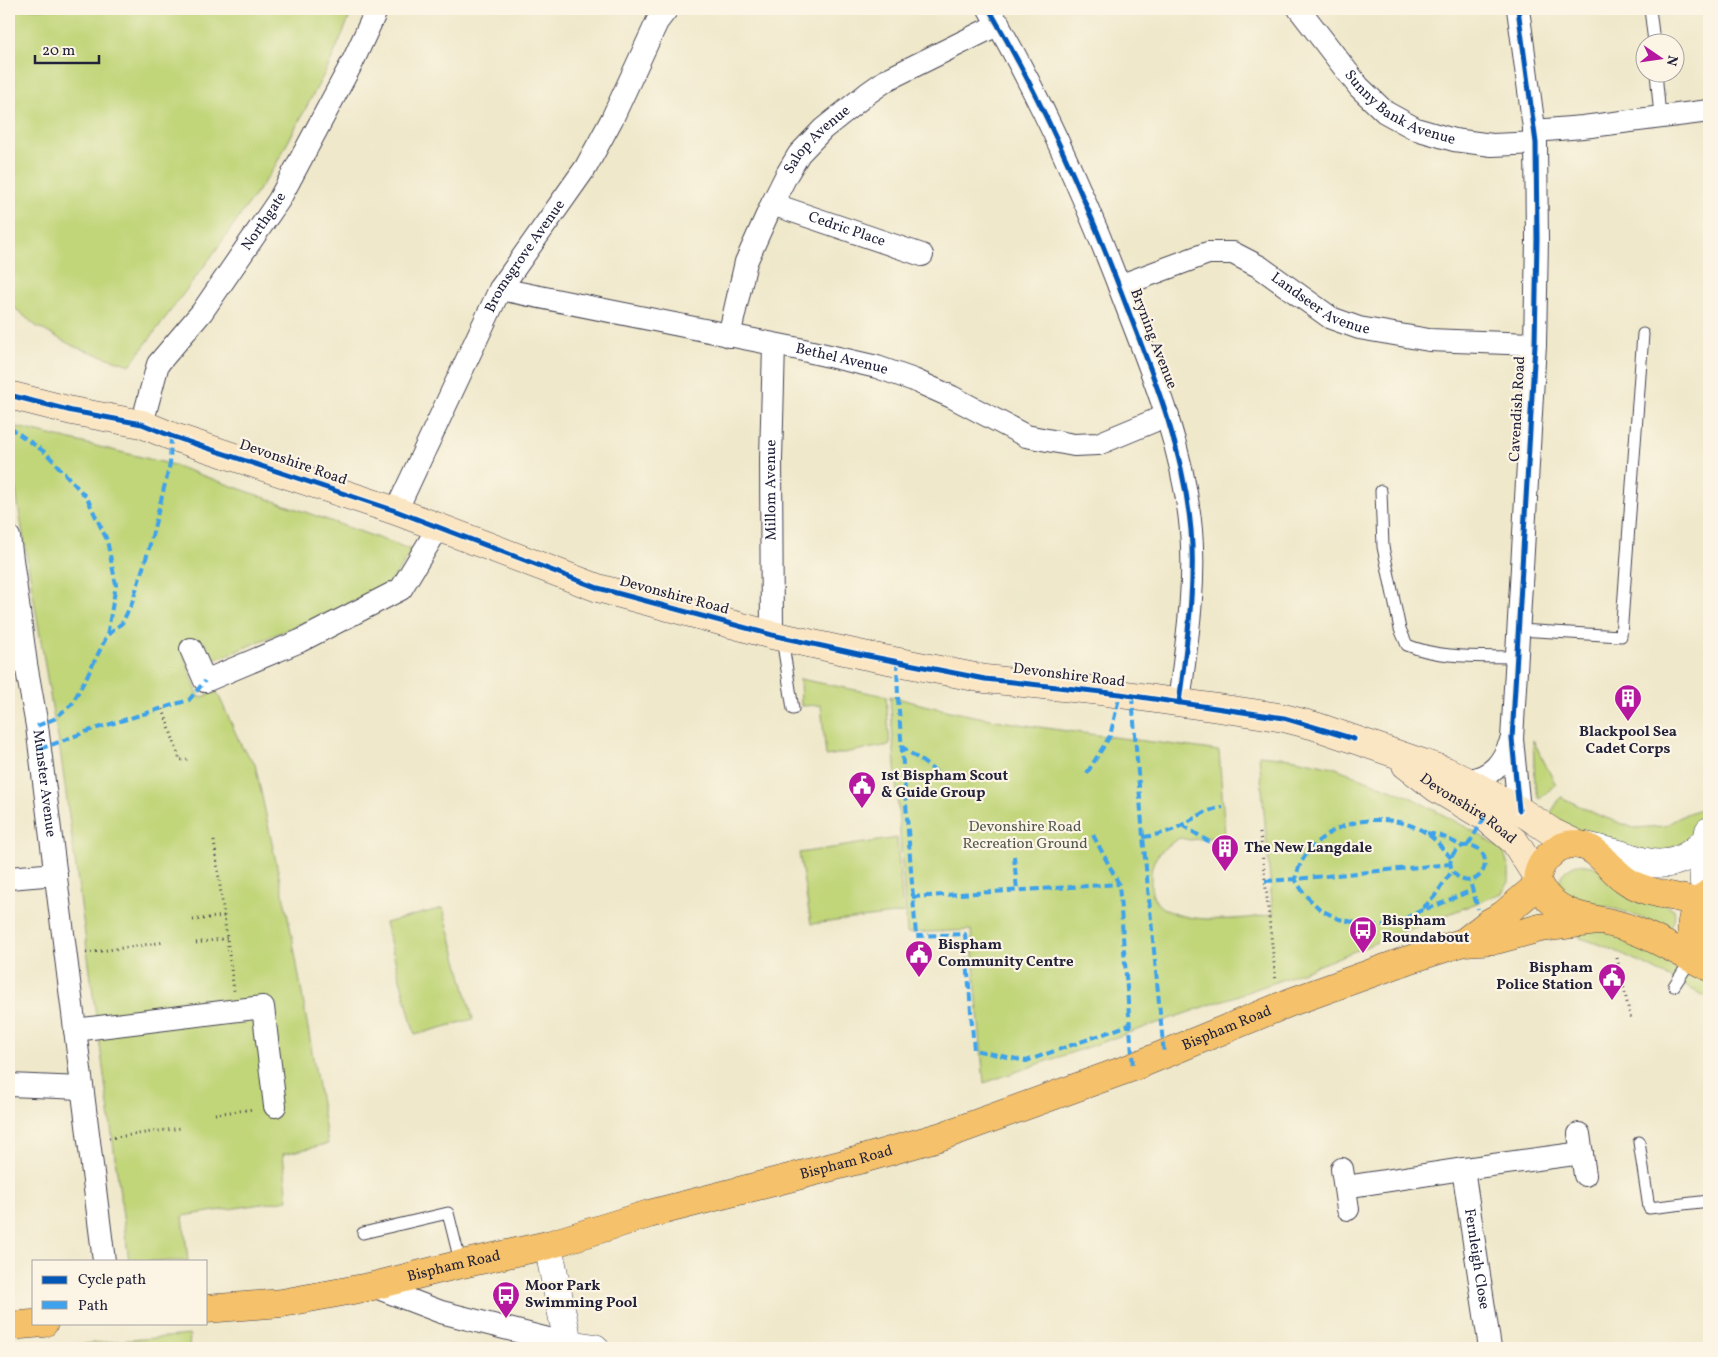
<svg xmlns="http://www.w3.org/2000/svg" width="1718" height="1357" font-family="Vollkorn,serif">
<style>
.green{fill:#c1d579;stroke:#727c5a}
.lines{fill:none;stroke-linecap:round;stroke-linejoin:round}
.service-casing{stroke:#414050;stroke-width:13}
.minor-casing{stroke:#414050;stroke-width:24}
.tertiary-casing{stroke:#414050;stroke-width:29}
.secondary-casing{stroke:#414050;stroke-width:29}
.primary-casing{stroke:#414050;stroke-width:29}
.path{stroke:#414050;stroke-width:3;stroke-dasharray:1 4;stroke-linecap:butt}
.service{stroke:#fff;stroke-width:11}
.minor{stroke:#fff;stroke-width:22}
.tertiary{stroke:#fff;stroke-width:28}
.secondary{stroke:#fbe6c4;stroke-width:28}
.primary{stroke:#f5c16b;stroke-width:28}
.quiet{stroke:#3ea2ec;stroke-width:4;stroke-dasharray:8 4;stroke-linecap:butt}
.cycleway-casing{stroke:#fcf5e5;stroke-width:8}
.cycleway{stroke:#0057b8;stroke-width:5}
.labels{text-anchor:middle;dominant-baseline:central;stroke-width:4.5;stroke-linejoin:round;paint-order:stroke}
.street-label{font-size:15px;fill:#22223b;stroke:#fcf5e5}
.poi-label{font-size:15px;font-weight:bold;fill:#22223b;stroke:#fcf5e5;text-anchor:start}
.park-label{font-size:15px;fill:#52584e;stroke:#fcf5e5}
</style>
<rect width="100%" height="100%" fill="#fcf5e5"/>
<filter id="ink" filterUnits="userSpaceOnUse"><feTurbulence type="fractalNoise" baseFrequency=".02" numOctaves="2"/><feDisplacementMap in="SourceGraphic" scale="10" xChannelSelector="R" yChannelSelector="G"/><feConvolveMatrix kernelMatrix="1 2 1 2 8 2 1 2 1" color-interpolation-filters="sRGB"/></filter>
<filter id="wash" filterUnits="userSpaceOnUse"><feTurbulence type="fractalNoise" baseFrequency=".0096" numOctaves="4" result="noise"/><feDisplacementMap in="SourceGraphic" scale="20" xChannelSelector="R" yChannelSelector="G"/><feGaussianBlur stdDeviation="1.12" result="paint"/><feColorMatrix in="noise" values="0 0 0 0 0 0 0 0 0 0 0 0 0 0 0 0 0 1.4 0 .05"/><feComposite in="paint" operator="in"/></filter>
<g filter="url(#wash)">
<rect width="100%" height="100%" fill="#efe8ca"/>
<path class="green" d="M 9,9 L 353,9 L 330,63 L 274,168 L 208,261 L 130,365 L 75,347 L 36,326 L 9,303 Z
M 9,425 L 170,464 L 412,550 L 396,575 L 385,588 L 225,656 L 213,660 L 204,642 L 181,647 L 199,698 L 217,692 L 242,747 L 255,764 L 292,936 L 328,1144 L 283,1154 L 288,1200 L 183,1216 L 188,1261 L 129,1261 L 59,742 L 54,719 L 9,451 Z
M 800,679 L 886,696 L 890,745 L 826,756 L 821,705 L 801,706 Z
M 890,696 C 997,727 1110,735 1219,751 L 1225,836 L 1190,840 L 1180,838 C 1163,848 1150,857 1151,879 C 1151,885 1151,892 1154,898 C 1166,927 1248,920 1273,914 L 1259,755 L 1291,758 L 1333,767 L 1410,797 L 1475,832 L 1503,850 L 1509,868 L 1509,882 L 1502,893 L 1276,982 L 984,1083 L 971,930 L 907,933 Z
M 1533,740 L 1556,785 L 1539,799 L 1535,785 Z
M 1561,797 L 1598,815 L 1634,828 L 1664,826 L 1686,814 L 1706,807 L 1701,825 L 1693,834 L 1683,843 L 1653,855 L 1575,832 L 1548,817 Z
M 897,838 L 903,913 L 811,924 L 799,853 Z
M 1577,864 L 1593,866 L 1674,909 C 1676,917 1674,925 1668,930 C 1640,917 1613,904 1580,905 L 1578,900 C 1553,894 1554,872 1577,864 Z
M 443,908 L 473,1019 L 415,1035 L 385,923 Z
M 1580,926 L 1619,928 L 1709,975 L 1709,998 C 1667,978 1626,951 1580,938 Z
M 190,1335 L 189,1348 L 33,1348 Z"/>
</g>
<g filter="url(#ink)">
<g class="lines">
<g class="service-casing">
<path id="service" d="M 1650,9 L 1654,42
M 1656,72 L 1660,117
M 1381,491 L 1383,547 L 1400,629 L 1407,645 C 1440,659 1480,656 1516,657
M 1519,630 L 1621,636 L 1643,334
M 782,638 L 793,709
M 1674,986 L 1692,958
M 1639,1142 L 1649,1208 L 1709,1201
M 363,1233 L 448,1213 L 461,1265"/>
</g>
<g class="minor-casing">
<g id="minor">
<path d="M 989,9 C 1045,105 1089,206 1128,310 C 1156,382 1184,453 1191,530 C 1196,588 1186,646 1179,703"/>
<path id="s1" d="M 1299,9 L 1359,87 L 1385,112 L 1416,129 L 1454,140 L 1492,145 L 1536,143"/>
<path d="M 1518,9 L 1536,143 L 1537,239 L 1535,344 L 1512,739 L 1519,810"/>
<path d="M 1534,131 L 1583,127 L 1709,111"/>
<path id="s2" d="M 772,204 L 922,255"/>
<path id="s3" d="M 1119,286 L 1208,253 L 1233,253 L 1260,267 L 1331,318 L 1359,328 L 1429,340 L 1535,344"/>
<path id="s4" d="M 500,289 L 799,349 L 877,367 L 914,380 L 952,397 L 1026,436 L 1074,445 L 1098,444 L 1168,415"/>
<path id="s5" d="M 729,336 L 746,262 L 772,204 L 787,174 L 799,154 L 823,129 L 868,93 L 888,79 L 999,24"/>
<path id="s6" d="M 142,424 L 158,364 L 202,312 L 279,200 L 353,61 L 377,9"/>
<path id="s7" d="M 396,511 L 500,289 L 586,167 L 612,119 L 657,22 L 667,9"/>
<path id="s8" d="M 9,537 L 26,664 L 37,726 L 104,1261"/>
<path id="s9" d="M 772,635 L 771,459 L 774,345"/>
<path d="M 191,649 L 205,681 L 300,641 L 401,589 L 438,528"/>
<path d="M 1467,781 C 1494,776 1502,763 1512,739"/>
<path d="M 9,878 L 56,874"/>
<path d="M 75,1030 L 263,1007 L 275,1106"/>
<path d="M 9,1085 L 82,1088"/>
<path d="M 1579,1134 L 1585,1175"/>
<path d="M 1342,1169 L 1348,1209"/>
<path id="s10" d="M 1463,1169 L 1490,1348"/>
<path d="M 1345,1187 L 1463,1169 L 1582,1153"/>
<path d="M 373,1286 L 441,1312 L 568,1344"/>
</g>
</g>
<g class="tertiary-casing">
<path id="tertiary" d="M 1585,846 C 1598,849 1611,852 1623,855 C 1631,857 1638,861 1646,862 C 1672,868 1692,857 1708,837
M 1705,897 L 1703,866 L 1709,831
M 548,1245 L 569,1348
M 568,1344 L 595,1348"/>
</g>
<g class="secondary-casing">
<g id="secondary">
<path d="M 9,395 L 72,411 L 142,424 L 171,436 L 396,511 L 598,588 L 772,635 L 863,655 L 985,679 L 1092,690 L 1253,713 L 1284,718 L 1315,726 L 1446,771 L 1467,781 L 1519,810 L 1552,832 L 1579,845"/>
<path id="s11" d="M 1406,765 L 1436,788 L 1485,817 L 1515,842 L 1537,877"/>
</g>
</g>
<g class="primary-casing">
<g id="primary">
<path d="M 1709,893 C 1684,913 1687,947 1709,967"/>
<path d="M 1699,903 C 1675,895 1646,895 1624,879 C 1610,869 1598,848 1580,845 C 1570,843 1559,846 1552,853 C 1542,861 1532,877 1541,889 C 1563,922 1598,916 1631,929 C 1658,939 1683,955 1709,967"/>
<path d="M 1464,942 L 1490,922 L 1503,915 L 1538,885"/>
<path id="s12" d="M 206,1309 L 282,1303 L 369,1287 L 453,1266 L 548,1245 L 649,1214 L 859,1160 L 942,1136 L 1133,1067 L 1291,1002 L 1408,960 L 1464,942 L 1496,940 L 1540,928 L 1597,921"/>
<path d="M 9,1326 L 44,1323"/>
</g>
</g>
<path class="path" d="M 163,709 L 180,760 L 190,759
M 1260,833 L 1276,982
M 214,841 L 234,991
M 193,920 L 224,916
M 196,943 L 227,938
M 86,953 L 165,942
M 1617,958 L 1631,1020
M 215,1114 L 254,1109
M 109,1138 L 181,1128"/>
<use href="#service" class="service"/>
<use href="#minor" class="minor"/>
<use href="#tertiary" class="tertiary"/>
<use href="#secondary" class="secondary"/>
<use href="#primary" class="primary"/>
<path class="quiet" d="M 9,427 L 46,453 L 87,498 L 107,540 L 116,585 L 107,636
M 897,661 L 898,698 L 916,936 L 965,934 L 974,1050 L 1026,1061 L 1129,1025
M 1132,696 L 1143,837 L 1164,1054
M 37,726 L 54,719 L 72,704 L 87,676 L 107,636 L 122,623 L 132,603 L 148,552 L 170,464 L 171,436
M 901,746 L 942,776
M 40,749 L 91,730 L 189,700 L 205,681
M 1087,773 L 1110,736 L 1120,694
M 1182,825 L 1216,846
M 1427,833 C 1433,834 1440,835 1446,838 C 1451,840 1458,845 1463,846 C 1468,846 1471,845 1475,847 C 1481,849 1485,856 1485,862 C 1485,868 1483,872 1479,876 C 1462,893 1434,860 1463,846
M 1093,835 L 1119,884 L 1133,1067
M 1143,837 C 1157,835 1171,832 1182,825 C 1197,817 1206,810 1223,807
M 1468,845 L 1485,817
M 1014,856 L 1017,891
M 1451,858 C 1443,849 1434,837 1423,831 C 1387,811 1334,818 1308,852 C 1301,860 1298,870 1295,879 L 1305,895 L 1321,910 L 1339,919 L 1367,925 L 1386,925 L 1402,920 L 1422,910 L 1440,904 L 1472,890
M 1265,881 L 1295,879 L 1450,864
M 1471,885 L 1478,909
M 912,897 L 1119,884
M 1423,908 L 1434,897 L 1452,871"/>
<g class="cycleway-casing">
<path id="cycleway" d="M 989,9 C 1045,105 1089,206 1128,310 C 1156,382 1184,453 1191,530 C 1196,588 1186,646 1179,703
M 1518,9 L 1536,143 L 1537,239 L 1535,344 L 1512,739 L 1519,810
M 9,395 L 72,411 L 142,424 L 171,436 L 396,511 L 598,588 L 772,635 L 863,655 L 985,679 L 1120,694 L 1284,718 L 1354,739"/>
</g>
<use href="#cycleway" class="cycleway"/>
</g>
</g>
<defs>
<g id="building-pin" transform="scale(1.4375)"><path d="M0 17L-7.5 6A9.5 9.5 0 1 1 7.5 6Z" fill="#b5179e" stroke="#fcf5e5"/><path d="M-4-6H4V6H1V3H-1V6H-4ZM-2.5-4.3h1.7v1.8h-1.7ZM.8-4.3h1.7v1.8H.8ZM-2.5-1h1.7V.8h-1.7ZM.8-1h1.7V.8H.8Z" fill="#fff"/></g>
<g id="civic-pin" transform="scale(1.4375)"><path d="M0 17L-7.5 6A9.5 9.5 0 1 1 7.5 6Z" fill="#b5179e" stroke="#fcf5e5"/><path d="M-.6-6.5H3V-4.5H.6V-3L4-1V1h2V6H-6V1h2V-1L-.6-3ZM-1.2 2.5V6h2.4V2.5Z" fill="#fff"/></g>
<g id="bus-pin" transform="scale(1.4375)"><path d="M0 17L-7.5 6A9.5 9.5 0 1 1 7.5 6Z" fill="#b5179e" stroke="#fcf5e5"/><path d="M-5-6H5V4H4V6H2V4H-2V6H-4V4H-5ZM-3.5-4V0h7V-4ZM-3.5 1.2v1.5H-2V1.2ZM2 1.2v1.5H3.5V1.2Z" fill="#fff"/></g>
</defs>
<g fill-rule="evenodd">
<use href="#building-pin" x="1628" y="698"/>
<use href="#civic-pin" x="862" y="785"/>
<use href="#building-pin" x="1225" y="848"/>
<use href="#bus-pin" x="1363" y="930"/>
<use href="#civic-pin" x="919" y="954"/>
<use href="#civic-pin" x="1612" y="977"/>
<use href="#bus-pin" x="506" y="1295"/>
</g>
<g class="labels">
<g class="street-label">
<text stroke="none"><textPath href="#s1" startOffset="145">Sunny Bank Avenue</textPath></text>
<text stroke="none"><textPath href="#s5" startOffset="219">Salop Avenue</textPath></text>
<text stroke="none"><textPath href="#s6" startOffset="240">Northgate</textPath></text>
<text stroke="none"><textPath href="#s2" startOffset="79">Cedric Place</textPath></text>
<text stroke="none"><textPath href="#s7" startOffset="286">Bromsgrove Avenue</textPath></text>
<text stroke="none"><textPath href="#s3" startOffset="222">Landseer Avenue</textPath></text>
<text transform="translate(1153 339) rotate(69)">Bryning Avenue</text>
<text stroke="none"><textPath href="#s4" startOffset="349">Bethel Avenue</textPath></text>
<text transform="translate(1518 409) rotate(-87)">Cavendish Road</text>
<text transform="translate(293 463) rotate(19)">Devonshire Road</text>
<text stroke="none"><textPath href="#s9" startOffset="145">Millom Avenue</textPath></text>
<text transform="translate(674 596) rotate(15)">Devonshire Road</text>
<text transform="translate(1069 676) rotate(7)">Devonshire Road</text>
<text stroke="none"><textPath href="#s8" startOffset="249">Munster Avenue</textPath></text>
<text stroke="none"><textPath href="#s11" startOffset="76">Devonshire Road</textPath></text>
<text stroke="none"><textPath href="#s12" startOffset="1062">Bispham Road</textPath></text>
<text stroke="none"><textPath href="#s12" startOffset="658">Bispham Road</textPath></text>
<text stroke="none"><textPath href="#s10" startOffset="91">Fernleigh Close</textPath></text>
<text stroke="none"><textPath href="#s12" startOffset="252">Bispham Road</textPath></text>
</g>
<g class="poi-label">
<text x="1628" y="732" text-anchor="middle">Blackpool Sea<tspan x="1628" dy="17">Cadet Corps</tspan></text>
<text x="881" y="776">1st Bispham Scout<tspan x="881" dy="17">&amp; Guide Group</tspan></text>
<text x="1244" y="848">The New Langdale</text>
<text x="1382" y="921">Bispham<tspan x="1382" dy="17">Roundabout</tspan></text>
<text x="938" y="945">Bispham<tspan x="938" dy="17">Community Centre</tspan></text>
<text x="1593" y="968" text-anchor="end">Bispham<tspan x="1593" dy="17">Police Station</tspan></text>
<text x="525" y="1286">Moor Park<tspan x="525" dy="17">Swimming Pool</tspan></text>
</g>
<g class="park-label">
<text x="1025" y="827">Devonshire Road<tspan x="1025" dy="17">Recreation Ground</tspan></text>
</g>
</g>
<rect width="1718" height="1357" fill="none" stroke="#fcf5e5" stroke-width="30"/>
<rect x="32" y="1260" width="175" height="65" fill="#fcf5e5" stroke="#a5a1a1"/>
<rect x="42" y="1276" width="25" height="8" fill="#0057b8" stroke="#a5a1a1"/>
<text x="78" y="1284" font-size="15" fill="#22223b">Cycle path</text>
<rect x="42" y="1301" width="25" height="8" fill="#3ea2ec" stroke="#a5a1a1"/>
<text x="78" y="1310" font-size="15" fill="#22223b">Path</text>
<g transform="translate(1660 58) rotate(103)"><circle r="24" fill="#fcf5e5" stroke="#a5a1a1"/>
<path d="M0-4L9 19L0 12L-9 19Z" fill="#b5179e"/>
<text y="-8" font-size="14" font-weight="bold" text-anchor="middle" fill="#22223b">N</text>
</g>
<path d="M35 55v8h64v-8" fill="none" stroke="#22223b" stroke-width="2.5"/>
<text x="42" y="55" font-size="15" fill="#22223b" stroke="#fcf5e5" stroke-width="4" paint-order="stroke">20 m</text>
</svg>
